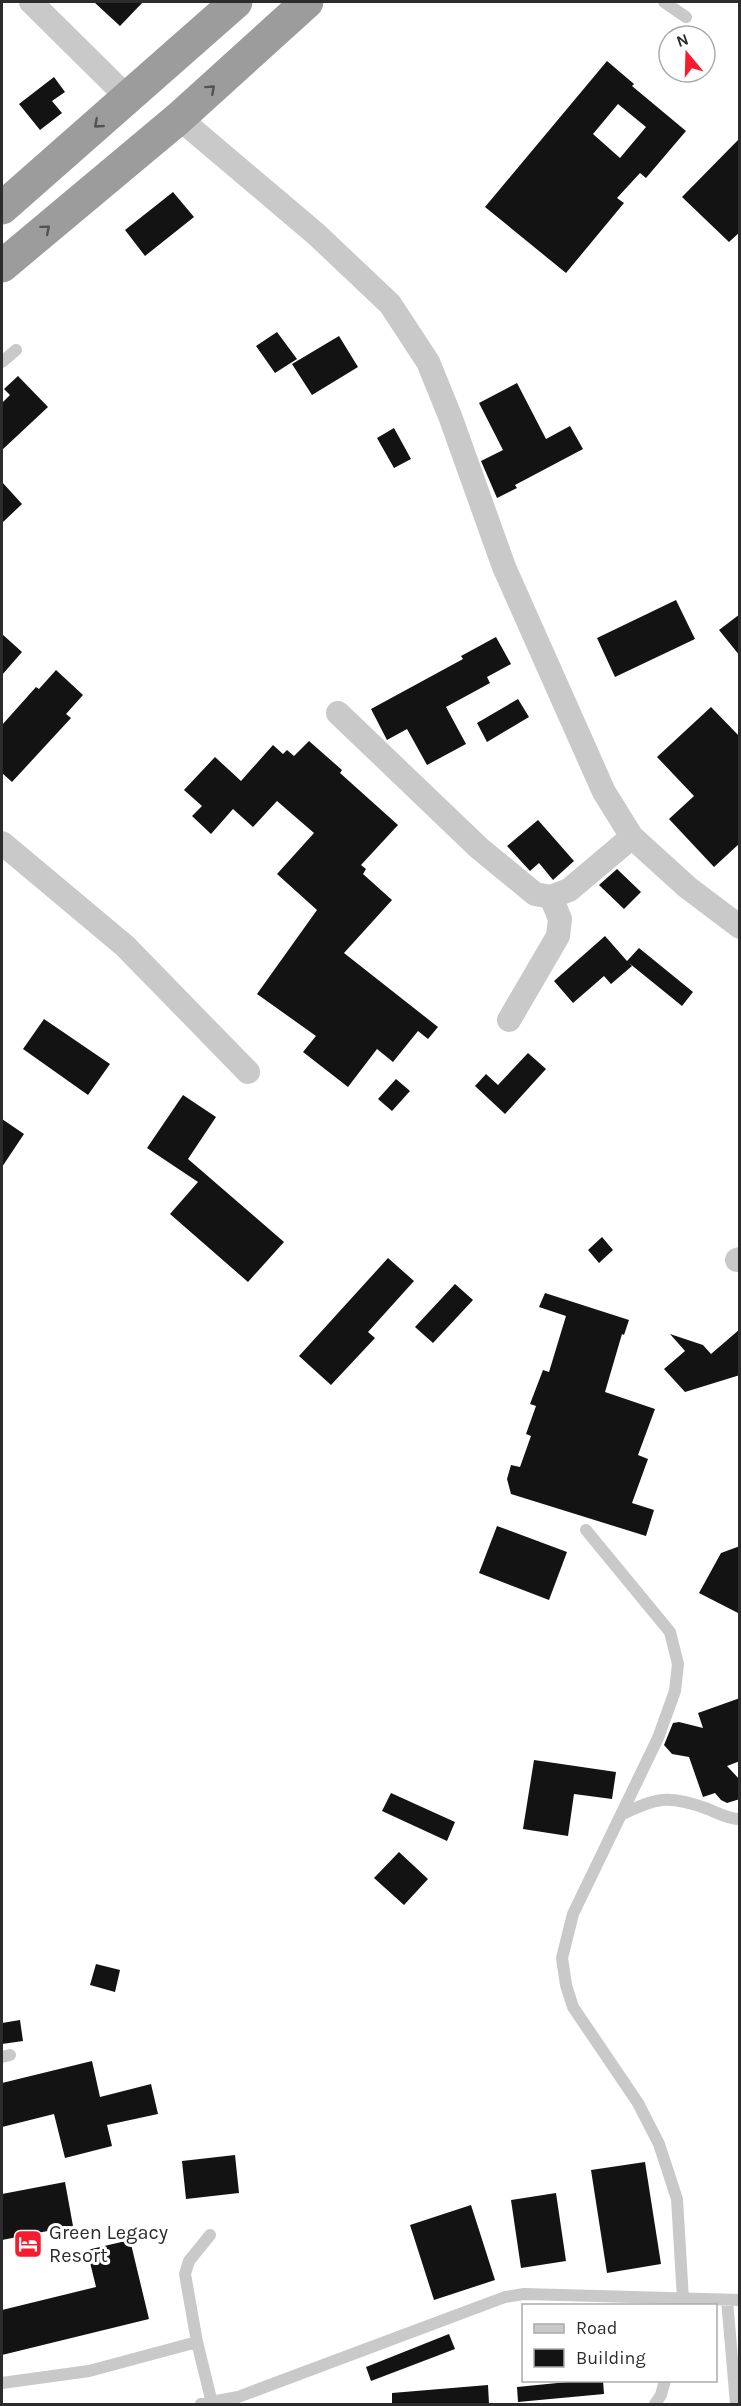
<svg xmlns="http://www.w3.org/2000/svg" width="741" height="2406" font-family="Karla,sans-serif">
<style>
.building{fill:#131313;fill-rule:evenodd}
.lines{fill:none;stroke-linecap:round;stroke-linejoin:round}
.service{stroke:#c9c9c9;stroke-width:12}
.minor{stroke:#c9c9c9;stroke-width:24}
.trunk{stroke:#9c9c9c;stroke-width:33}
.oneway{stroke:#535353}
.labels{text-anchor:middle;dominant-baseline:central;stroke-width:6;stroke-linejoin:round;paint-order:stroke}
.poi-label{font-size:20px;fill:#2c2c2c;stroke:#fff;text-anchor:start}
</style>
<rect width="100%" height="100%" fill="#fff"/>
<path class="building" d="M 94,2 L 143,2 L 120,26 Z
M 607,61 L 634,84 L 632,86 L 686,131 L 646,178 L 640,173 L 617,198 L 624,203 L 566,273 L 485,207 ZM 618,104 L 646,127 L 620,158 L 593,134 Z
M 54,77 L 65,92 L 52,101 L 62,113 L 40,130 L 19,104 Z
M 740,138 L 740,232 L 729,242 L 682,197 Z
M 173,192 L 194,217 L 145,256 L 125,230 Z
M 277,332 L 297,359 L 275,373 L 256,346 Z
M 339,336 L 358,367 L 312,395 L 292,364 Z
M 18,376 L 48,407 L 2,450 L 2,403 L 10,395 L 4,389 Z
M 517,383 L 546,439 L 570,426 L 583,449 L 515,485 L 517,488 L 497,498 L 481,461 L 503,450 L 479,403 Z
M 394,428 L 411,459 L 394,468 L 377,438 Z
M 2,482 L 22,504 L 2,523 Z
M 676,600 L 695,639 L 615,677 L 597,638 Z
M 740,614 L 740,656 L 719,630 Z
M 2,634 L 22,652 L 2,675 Z
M 496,637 L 511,664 L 487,677 L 490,683 L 446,707 L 466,744 L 427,765 L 407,729 L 387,740 L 371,709 L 463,659 L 461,656 Z
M 56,670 L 83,695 L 66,714 L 71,718 L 12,782 L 2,773 L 2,725 L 36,687 L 39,689 Z
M 518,699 L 529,717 L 487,742 L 477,723 Z
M 711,707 L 740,737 L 740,843 L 714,867 L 669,819 L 694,796 L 657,757 Z
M 309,741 L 342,770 L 340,773 L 398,825 L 361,865 L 366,869 L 363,874 L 392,900 L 344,953 L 438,1027 L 428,1039 L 418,1031 L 393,1062 L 377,1049 L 348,1087 L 303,1052 L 316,1036 L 257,994 L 317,910 L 277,874 L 314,833 L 277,801 L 253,827 L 233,809 L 211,834 L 192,816 L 202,806 L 184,790 L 215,757 L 241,781 L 273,745 L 283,754 L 287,750 L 294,756 Z
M 538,820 L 574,861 L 553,880 L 539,863 L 530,871 L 507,846 Z
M 617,869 L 641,892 L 624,909 L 599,885 Z
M 605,936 L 627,961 L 639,948 L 693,992 L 682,1006 L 629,963 L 632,966 L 611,984 L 604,976 L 573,1003 L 554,981 Z
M 44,1019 L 110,1064 L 88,1095 L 23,1049 Z
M 528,1053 L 546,1069 L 505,1114 L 475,1086 L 486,1074 L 498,1085 Z
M 396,1079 L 410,1091 L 392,1111 L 378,1099 Z
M 183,1095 L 216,1117 L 188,1159 L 284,1242 L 248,1282 L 170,1214 L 198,1182 L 147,1148 Z
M 2,1119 L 24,1134 L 2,1167 Z
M 602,1237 L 613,1250 L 599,1263 L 588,1250 Z
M 388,1258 L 414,1281 L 368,1332 L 375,1338 L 331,1385 L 299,1356 Z
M 455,1284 L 473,1300 L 433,1343 L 415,1327 Z
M 545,1293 L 629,1320 L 624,1335 L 622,1334 L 605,1392 L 655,1409 L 638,1455 L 648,1459 L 632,1503 L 654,1510 L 646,1536 L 511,1494 L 507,1479 L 511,1465 L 520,1467 L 531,1436 L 526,1434 L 536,1406 L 530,1404 L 543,1370 L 549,1372 L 566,1316 L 539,1307 Z
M 740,1329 L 740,1375 L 685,1392 L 664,1369 L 685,1351 L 670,1334 L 703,1345 L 711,1354 Z
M 497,1526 L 567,1552 L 549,1600 L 479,1573 Z
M 740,1546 L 740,1614 L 699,1593 L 721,1553 Z
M 740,1698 L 740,1761 L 727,1766 L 740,1780 L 740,1799 L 727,1803 L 721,1800 L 715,1793 L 703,1797 L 689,1757 L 672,1754 L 664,1745 L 673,1723 L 679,1722 L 703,1728 L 698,1713 Z
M 534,1760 L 616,1772 L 612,1799 L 574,1794 L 568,1836 L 523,1829 Z
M 391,1793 L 455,1822 L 447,1841 L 382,1811 Z
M 399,1852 L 428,1879 L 404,1905 L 374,1878 Z
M 96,1964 L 120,1970 L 115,1992 L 90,1985 Z
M 20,2020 L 23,2041 L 2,2044 L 2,2023 Z
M 92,2061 L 100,2097 L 151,2084 L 158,2114 L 107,2125 L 112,2146 L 65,2158 L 54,2114 L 2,2127 L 2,2083 Z
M 235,2155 L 239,2193 L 186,2199 L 182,2161 Z
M 645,2162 L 661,2264 L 607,2273 L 591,2170 Z
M 65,2182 L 73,2226 L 2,2240 L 2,2194 Z
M 556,2193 L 566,2261 L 521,2268 L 511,2200 Z
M 471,2205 L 495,2280 L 434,2300 L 410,2225 Z
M 130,2240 L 149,2319 L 2,2355 L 2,2310 L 96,2287 L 87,2250 Z
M 449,2334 L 455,2349 L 371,2381 L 366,2367 Z
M 588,2380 L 603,2380 L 604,2394 L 518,2402 L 517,2387 Z
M 488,2385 L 489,2404 L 392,2404 L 392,2393 Z"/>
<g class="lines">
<path class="service" d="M 664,2 L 686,17
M 2,362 L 16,350
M 586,1530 L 670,1632 L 678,1664 L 675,1691 L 658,1738 L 573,1914 L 562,1958 L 566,1985 L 573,2007 L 638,2103 L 659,2144 L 677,2199 L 683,2299
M 621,1815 C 656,1797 669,1795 708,1809 C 718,1813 728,1819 740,1819
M 2,2057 L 10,2055
M 210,2235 L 189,2261 L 185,2274 L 197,2342 L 212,2403
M 727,2300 L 736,2404
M 2,2383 L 89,2371 L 197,2342
M 201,2404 L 238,2397 L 505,2297 L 524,2294 L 740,2300
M 655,2404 L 661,2395 L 665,2380"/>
<path class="minor" d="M 31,2 L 119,89 L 126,99
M 179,118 L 316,234 L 390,304 L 428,362 L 450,416 L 504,567 L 604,792 L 632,837 L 687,887 L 740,927
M 338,713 L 479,848 L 535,894 L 551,897 L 569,890 L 632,837
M 2,843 L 125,946 L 248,1072
M 509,1020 L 558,936 L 560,919 L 551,897
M 737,1260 L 740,1259"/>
<path class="trunk" d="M 2,208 L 236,2
M 2,266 L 179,118 L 307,2"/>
</g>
<defs><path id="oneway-chevron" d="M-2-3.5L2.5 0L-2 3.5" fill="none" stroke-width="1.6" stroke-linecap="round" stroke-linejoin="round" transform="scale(1.5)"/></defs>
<g class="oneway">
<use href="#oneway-chevron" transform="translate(211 89) rotate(-42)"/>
<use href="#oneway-chevron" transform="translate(98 124) rotate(139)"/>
<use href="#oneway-chevron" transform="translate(46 229) rotate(-40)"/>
</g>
<defs>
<g id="hotel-square" transform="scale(1.5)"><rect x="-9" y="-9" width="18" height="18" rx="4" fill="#f61b2f" stroke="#fff"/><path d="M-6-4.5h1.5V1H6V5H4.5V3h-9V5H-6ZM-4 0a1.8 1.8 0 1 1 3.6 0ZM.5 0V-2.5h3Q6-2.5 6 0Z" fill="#fff"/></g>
</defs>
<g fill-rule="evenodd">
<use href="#hotel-square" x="28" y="2244"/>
</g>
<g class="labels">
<g class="poi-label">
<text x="49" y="2232">Green Legacy<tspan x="49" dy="23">Resort</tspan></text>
</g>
</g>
<rect width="741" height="2406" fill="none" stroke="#2c2c2c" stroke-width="6"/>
<rect x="522" y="2304" width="195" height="78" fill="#ffffff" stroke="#ababab" stroke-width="1.5"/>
<rect x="534" y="2324" width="30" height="9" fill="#c9c9c9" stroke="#ababab" stroke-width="1.5"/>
<text x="576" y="2334" font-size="18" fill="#2c2c2c">Road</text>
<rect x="534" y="2349" width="30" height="18" fill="#131313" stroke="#ababab" stroke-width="1.5"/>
<text x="576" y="2364" font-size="18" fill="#2c2c2c">Building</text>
<g transform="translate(687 54) rotate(341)"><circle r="28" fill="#ffffff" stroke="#ababab" stroke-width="1.5"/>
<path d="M0-4.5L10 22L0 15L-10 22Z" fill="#f61b2f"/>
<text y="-9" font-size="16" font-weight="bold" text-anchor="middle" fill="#2c2c2c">N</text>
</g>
</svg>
